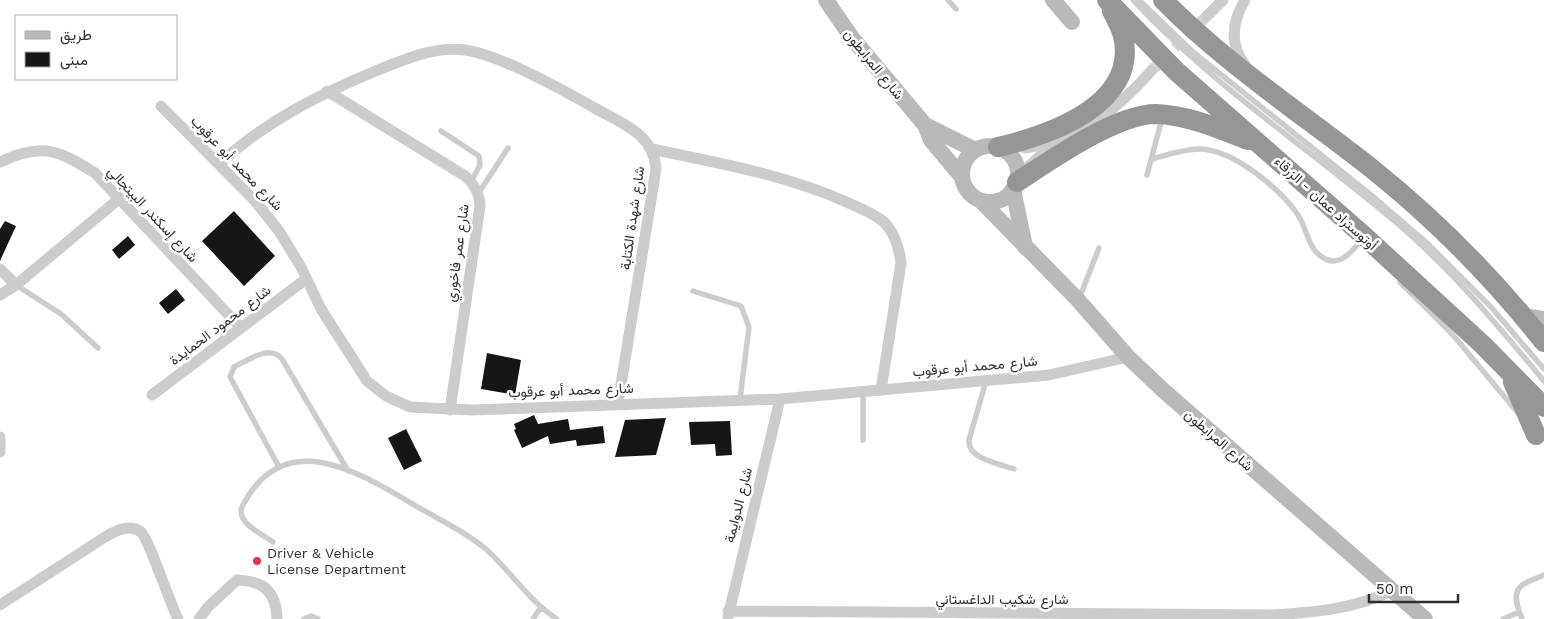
<svg xmlns="http://www.w3.org/2000/svg" width="1544" height="619" font-family="'Work Sans',Vazirmatn,sans-serif">
<style>
.building{fill:#161616}
.lines{fill:none;stroke-linecap:round;stroke-linejoin:round}
.street-tunnel{stroke:#d5d5d5;stroke-width:11;stroke-dasharray:11 5.5;stroke-linecap:butt}
.lane{stroke:#ccc;stroke-width:5.5}
.street{stroke:#ccc;stroke-width:11}
.secondary{stroke:#b9b9b9;stroke-width:16}
.highway{stroke:#969696;stroke-width:20}
.poi-dot{fill:#e43445;stroke:#fff;stroke-width:2}
.labels{text-anchor:middle;dominant-baseline:central;stroke-width:5;stroke-linejoin:round;paint-order:stroke}
.street-label{font-size:14px;fill:#2f2f2f;stroke:#fff}
.poi-label{font-size:14px;fill:#2f2f2f;stroke:#fff;text-anchor:start}
</style>
<rect width="100%" height="100%" fill="#fff"/>
<path class="building" d="M 234,211 L 275,256 L 244,286 L 202,241 Z
M 5,221 L 16,226 L 0,261 L 0,229 Z
M 128,236 L 135,245 L 119,259 L 112,250 Z
M 176,289 L 185,300 L 168,314 L 159,303 Z
M 487,353 L 521,360 L 515,395 L 481,389 Z
M 534,415 L 538,424 L 568,419 L 570,430 L 603,426 L 605,443 L 577,446 L 576,440 L 550,444 L 548,436 L 522,448 L 514,430 L 516,429 L 514,424 Z
M 666,418 L 656,455 L 615,457 L 625,420 Z
M 730,421 L 732,455 L 716,456 L 715,444 L 691,445 L 689,422 Z
M 406,429 L 422,461 L 404,470 L 388,438 Z"/>
<g class="lines">
<path class="street-tunnel" d="M 1151,71 L 1207,16"/>
<path class="lane" d="M 948,0 L 956,9
M 1133,0 C 1212,85 1311,150 1399,225 C 1454,272 1498,326 1544,381
M 1139,0 L 1193,52 L 1376,199 L 1427,243 L 1491,307 L 1544,369
M 441,131 L 479,156 L 480,165 L 471,182
M 1152,159 C 1167,155 1184,149 1200,149 C 1234,150 1279,188 1298,215 C 1306,227 1307,243 1317,253 C 1337,272 1351,253 1363,238
M 1147,175 L 1162,119
M 478,194 L 508,148
M 1400,282 L 1453,335 L 1518,413
M 16,285 L 61,314 L 98,348
M 693,291 L 741,306 L 749,327 L 740,399
M 1079,299 L 1099,248
M 986,381 L 969,440 C 967,459 1000,464 1014,469
M 863,391 L 863,440
M 279,467 L 230,377 L 234,367 C 249,360 269,344 282,359 L 348,471
M 273,542 C 262,534 234,522 243,505 C 285,425 360,473 416,506 C 440,520 466,532 487,550 C 511,572 529,601 557,619
M 304,619 L 311,616 L 318,619
M 533,619 L 541,607
M 1503,619 L 1519,612
M 1522,619 C 1510,589 1516,586 1544,575"/>
<path class="street" d="M 1207,16 L 1223,0
M 1245,65 C 1229,44 1232,22 1245,0
M 327,91 L 465,176 C 474,184 480,193 480,206 L 450,410
M 161,106 L 255,201 L 279,231 L 301,267 L 321,309 L 367,381 L 386,396 L 410,407 L 472,410 L 780,399 L 1049,375 L 1128,357
M 1025,148 C 1076,142 1119,108 1151,71
M 652,149 C 717,163 783,174 844,201 C 857,207 872,212 884,222 C 895,233 899,248 901,263 L 881,390
M 0,162 C 42,142 58,150 95,173 L 241,328
M 219,164 C 266,121 320,94 378,70 C 405,59 435,46 465,50 C 500,55 561,89 593,107 C 620,123 654,133 656,169 L 618,403
M 1026,169 L 1053,144
M 0,269 L 16,285
M 0,295 L 16,285 L 120,198
M 152,395 L 306,279
M 0,437 L 0,452
M 0,605 L 105,537 C 115,531 130,523 141,532 C 149,539 170,604 178,619
M 728,611 L 1275,615 C 1316,612 1354,609 1391,591
M 728,617 L 780,399
M 199,619 L 208,607 L 237,580 C 264,581 276,591 277,619"/>
<path class="secondary" d="M 826,0 L 852,38 L 925,125 L 931,140 L 962,177
M 1053,0 L 1072,22
M 925,125 L 975,150
M962 174a28 28 0 1 1 56 0a28 28 0 1 1-56 0Z
M 1013,189 L 1025,247
M 981,201 L 1078,300 L 1128,357 L 1164,391 L 1425,619
M 1523,316 L 1544,319"/>
<path class="highway" d="M 1107,0 L 1176,71 L 1364,236 L 1483,345 L 1544,407
M 1163,0 C 1226,64 1301,113 1371,168 C 1435,219 1494,279 1544,342
M 998,147 C 1049,135 1139,105 1123,36 C 1121,28 1116,19 1112,11
M 1017,182 C 1051,160 1116,114 1156,114 C 1188,115 1219,129 1248,140
M 1513,382 L 1536,435"/>
</g>
<circle class="poi-dot" cx="257" cy="561" r="5"/>
<g class="labels">
<g class="street-label">
<text transform="translate(874 64) rotate(51)">شارع المرابطون</text>
<text transform="translate(237 163) rotate(46)">شارع محمد أبو عرقوب</text>
<text transform="translate(1326 203) rotate(42)">أوتوستراد عمان - الزرقاء</text>
<text transform="translate(153 214) rotate(47)">شارع إسكندر البيتجالي</text>
<text transform="translate(632 218) rotate(-82)">شارع شهدة الكتابة</text>
<text transform="translate(457 253) rotate(-82)">شارع عمر فاخوري</text>
<text transform="translate(220 325) rotate(-37)">شارع محمود الحمايدة</text>
<text transform="translate(975 366) rotate(-5)">شارع محمد أبو عرقوب</text>
<text transform="translate(571 390) rotate(-2)">شارع محمد أبو عرقوب</text>
<text transform="translate(1219 440) rotate(41)">شارع المرابطون</text>
<text transform="translate(738 505) rotate(-76)">شارع الدوايمة</text>
<text x="1002" y="599">شارع شكيب الداغستاني</text>
</g>
<g class="poi-label">
<text x="267" y="553">Driver &amp; Vehicle<tspan x="267" dy="16">License Department</tspan></text>
</g>
</g>
<rect x="15" y="15" width="162" height="65" fill="#ffffff" stroke="#acacac"/>
<rect x="25" y="31" width="25" height="8" fill="#b9b9b9" stroke="#acacac"/>
<text x="60" y="40" font-size="15" fill="#2f2f2f">طريق</text>
<rect x="25" y="52" width="25" height="15" fill="#161616" stroke="#acacac"/>
<text x="60" y="65" font-size="15" fill="#2f2f2f">مبنى</text>
<path d="M1369 594v8h89v-8" fill="none" stroke="#2f2f2f" stroke-width="2.5"/>
<text x="1376" y="594" font-size="15" fill="#2f2f2f" stroke="#ffffff" stroke-width="4" paint-order="stroke">50 m</text>
</svg>
